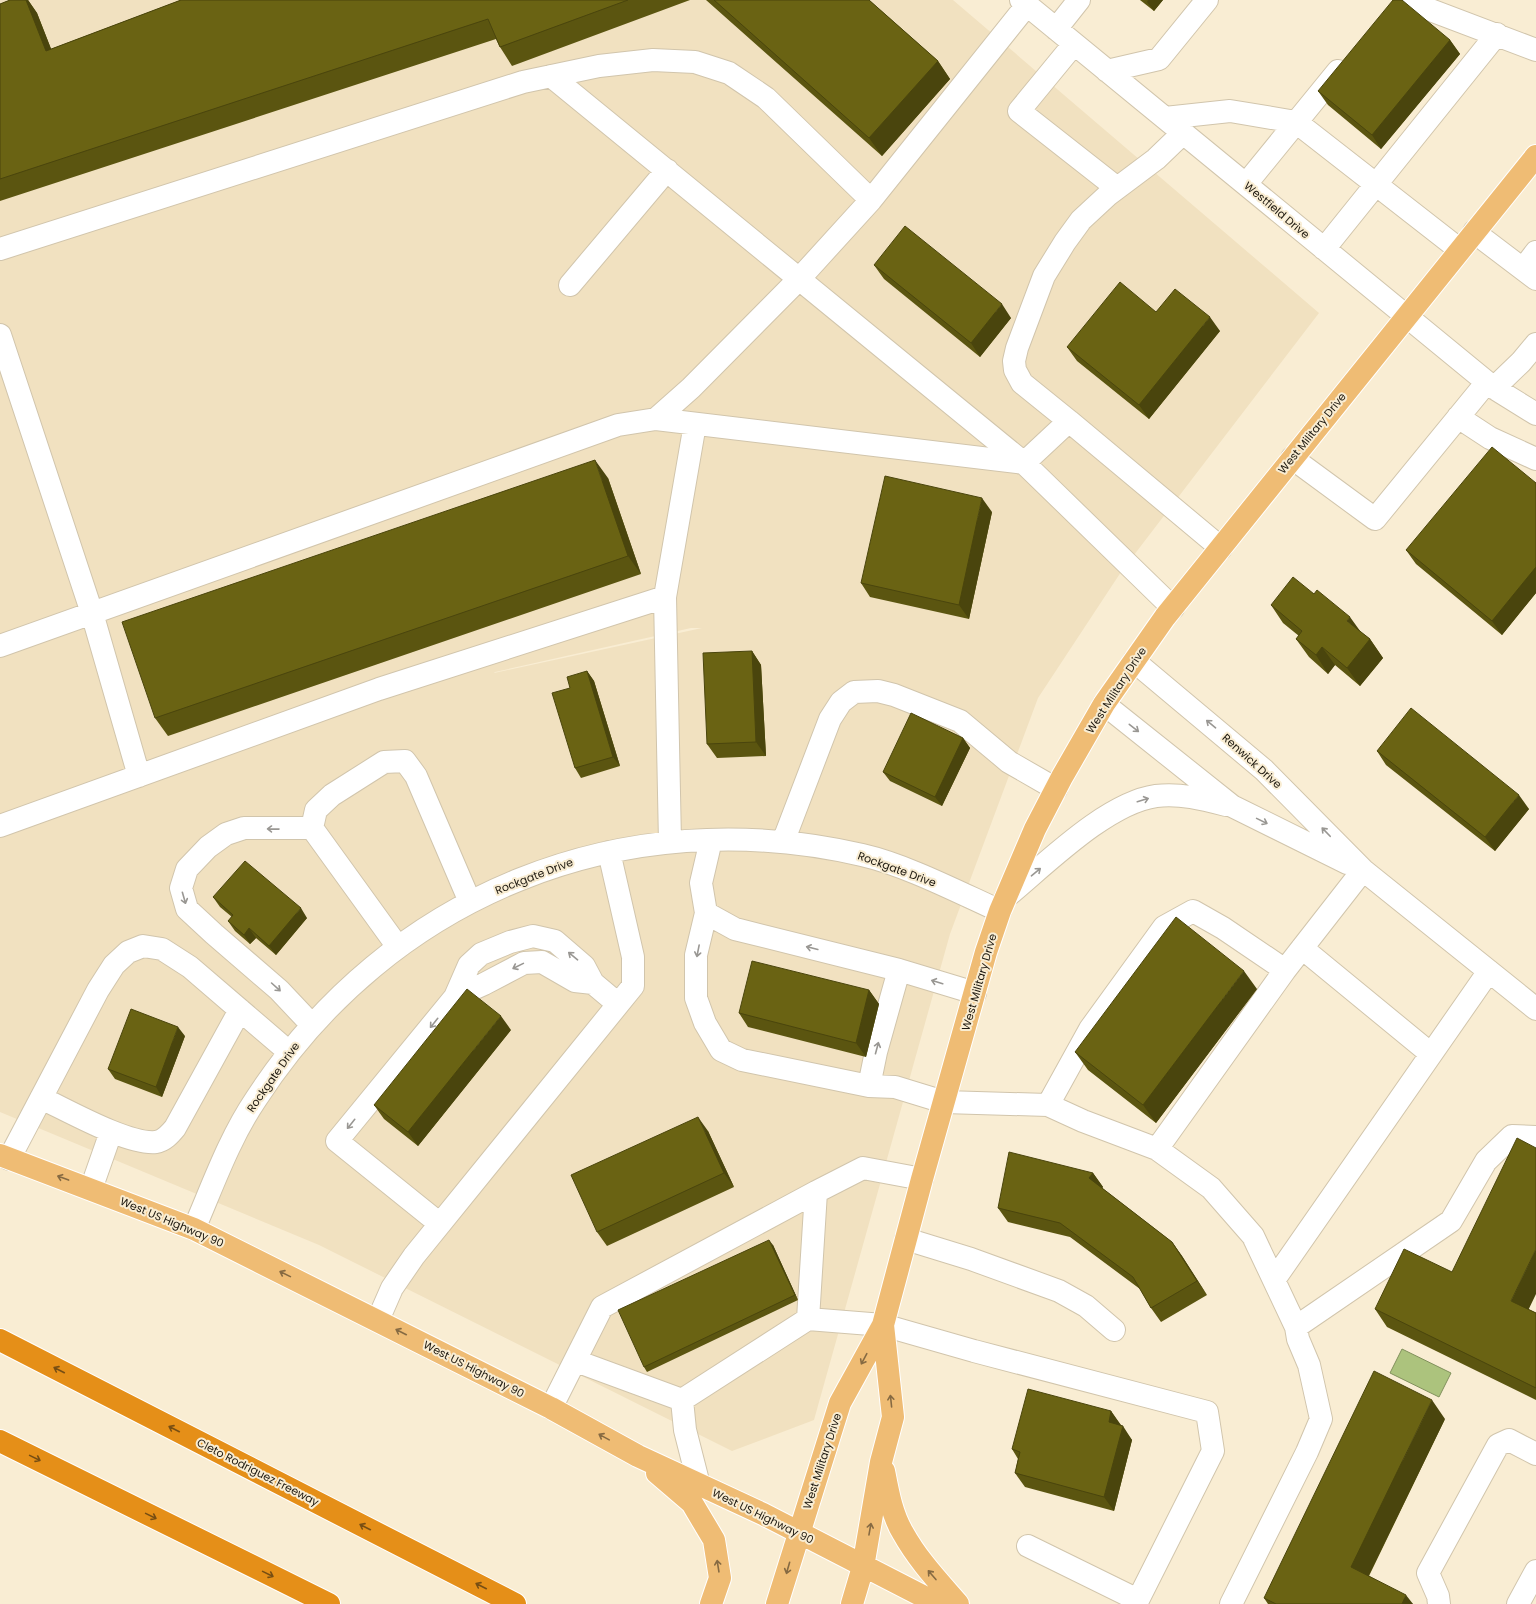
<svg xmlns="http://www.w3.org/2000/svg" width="1536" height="1604" font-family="Poppins,sans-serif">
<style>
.built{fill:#f1e1c0;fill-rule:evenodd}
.water{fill:#acc37d;stroke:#81905c}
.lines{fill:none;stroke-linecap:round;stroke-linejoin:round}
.minor-casing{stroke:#d1c5ac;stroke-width:24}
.major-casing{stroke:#fff;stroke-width:24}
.highway-casing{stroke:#fff;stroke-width:24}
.minor{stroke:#fff;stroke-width:22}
.major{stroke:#efbc74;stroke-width:22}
.highway{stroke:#e58f18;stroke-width:22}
.wall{fill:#5b5510}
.shaded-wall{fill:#4a450d}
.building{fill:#6a6313;stroke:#4a450d}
.oneway{stroke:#999793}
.oneway2{stroke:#866a42}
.oneway3{stroke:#774e13}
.labels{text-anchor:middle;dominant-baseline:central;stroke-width:4;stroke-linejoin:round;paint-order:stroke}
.street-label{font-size:11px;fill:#1d180f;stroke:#f9edd3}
</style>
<rect width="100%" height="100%" fill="#f9edd3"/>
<path class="built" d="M 0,0 L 953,0 L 1319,313 L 1121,572 L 1038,698 L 950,934 L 814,1420 L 732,1451 L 319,1245 L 0,1112 ZM 691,628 L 702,628 L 494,673 L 495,672 Z"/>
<path class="water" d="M 1402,1349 L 1451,1373 L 1439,1397 L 1390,1373 Z"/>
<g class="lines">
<g class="minor-casing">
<path id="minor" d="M 1021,0 L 1494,388 L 1536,414
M 1404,0 L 1536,50
M 1056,29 L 1079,0
M 1074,44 L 1019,111 L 1117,188
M 1107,71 L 1159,59 L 1207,0
M 551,76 L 1024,463 L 1173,608
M 1165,118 L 1230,111 L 1296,122 L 1460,250
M 1246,184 L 1338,71
M 1474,232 L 1536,279
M 0,249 L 523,82 L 599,66 L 653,60 L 695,62 L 729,73 L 766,98 L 871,200 L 1027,5
M 1324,249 L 1497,34
M 1523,269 L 1536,252
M 570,285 L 667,170
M 0,335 L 92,613 L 139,776
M 1494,388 L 1521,362 L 1536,344
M 1458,417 L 1490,438 L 1536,459
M 656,419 L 1024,463 L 1069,421 L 1221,548
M 1069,421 L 1022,383 L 1015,370 L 1014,361 L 1017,348 L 1044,276 L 1065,242 L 1081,220 L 1108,195 L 1156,159 L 1183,133
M 1292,458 L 1375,519 L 1487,382
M 665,597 L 670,842
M 0,646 L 618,425 L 656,419 L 691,388 L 800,278 L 871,200
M 1134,661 L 1264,770 L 1363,870 L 1536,1009
M 1104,704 L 1232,806 L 1347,863
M 0,826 L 379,689 L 665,597 L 695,424
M 312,828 L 244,828 L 226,834 L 208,847 L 187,869 L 181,888 L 187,909 L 214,934 L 279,990 L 312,1025
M 711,840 L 701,883 L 706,913 L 735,929 L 899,970 L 975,993
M 783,842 L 830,719 L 841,702 L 854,692 L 878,691 L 894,695 L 960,721 L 1009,762 L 1056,789
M 1006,897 C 1045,865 1106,803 1156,796 C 1180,793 1203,799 1226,805
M 706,913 L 696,955 L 696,998 L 705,1023 L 721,1050 L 742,1060 L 869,1086 L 895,1087 L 944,1102 L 1048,1105
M 398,947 L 312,828 L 316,810 L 332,795 L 384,762 L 405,761 L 416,776 L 470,902
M 1302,948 L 1431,1054
M 455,997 L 484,984 L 524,963 L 542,962 L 575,981 L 593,983
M 869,1086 L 876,1052 L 899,970
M 41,1098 C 67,1110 128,1145 156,1142 C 164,1141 170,1134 175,1128 L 240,1010
M 1157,1149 L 1285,970
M 9,1159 L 98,990 L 114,965 L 128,952 L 143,946 L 162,949 L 190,967 L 289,1052
M 91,1189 L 111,1132
M 816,1192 L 863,1168 L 922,1179
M 440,1224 L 337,1141 L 455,997 L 469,965 L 481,954 L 510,942 L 533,936 L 555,941 L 584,966 L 593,983 L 618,1004
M 194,1229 C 213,1185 229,1139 256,1099 C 389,894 624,800 862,855 C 906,865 958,892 1000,911
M 906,1239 L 971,1259 L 1059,1291 L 1086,1306 L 1114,1330
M 1274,1280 L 1489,971
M 378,1320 L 392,1288 L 414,1256 L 633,986 L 633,957 L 609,852
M 1296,1327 L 1253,1236 L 1211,1188 L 1157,1149 L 1083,1121 L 1048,1105 L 1090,1029 L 1164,927 L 1193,911 L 1223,928 L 1285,970 L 1363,870
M 576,1361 L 682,1400
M 551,1408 L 602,1307 L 816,1192 L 808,1319
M 699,1485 L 685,1430 L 682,1400 L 808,1319 L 883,1325 L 974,1351 L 1207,1412 L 1213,1451 L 1138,1600 L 1028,1546
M 1231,1604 L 1307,1452 L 1321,1419 L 1309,1365 L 1298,1339 L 1296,1327 L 1451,1221 L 1486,1161 L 1512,1136 L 1536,1137
M 1439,1604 L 1438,1596 L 1428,1573 L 1498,1445 L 1509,1440 L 1536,1454
M 1518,1604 L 1536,1571"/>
</g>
<g class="major-casing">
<path id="major" d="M 0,1155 L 194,1229 L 551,1408 L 638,1456 L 763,1514 L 938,1604
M 884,1471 C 888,1492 892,1515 903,1533 C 918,1560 938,1581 958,1604
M 657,1473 L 692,1503 L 714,1540 L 720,1578 L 711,1604
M 777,1604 L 840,1403 L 883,1325 L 922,1179 L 986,952 L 1000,911 L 1035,829 L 1062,777 L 1104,704 L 1165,617 L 1536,156
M 852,1604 L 863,1567 L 881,1462 L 893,1417 L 883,1325"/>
</g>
<g class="highway-casing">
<path id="highway" d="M 0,1340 L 515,1604
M 0,1441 L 329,1604"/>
</g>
<use href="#minor" class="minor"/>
<use href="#major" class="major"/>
<use href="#highway" class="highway"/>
</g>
<path class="wall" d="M 10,0 L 28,0 L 37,13 L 51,49 L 181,0 L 690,0 L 512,66 L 500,47 L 496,39 L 0,201 L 0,4 Z
M 706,0 L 869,0 L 938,61 L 950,79 L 882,156 Z
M 1140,0 L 1163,0 L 1154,11 Z
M 1450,40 L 1460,54 L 1381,149 L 1328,105 L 1318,91 Z
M 874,265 L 1011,318 L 980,357 L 884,279 Z
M 1156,312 L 1220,331 L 1149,419 L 1077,361 L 1067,347 Z
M 608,478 L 641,574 L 168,736 L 155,718 Z
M 1536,483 L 1536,593 L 1502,635 L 1416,564 L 1406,550 Z
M 992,512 L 969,619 L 870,597 L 861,583 Z
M 1271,605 L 1359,631 L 1370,639 L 1383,658 L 1360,686 L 1335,665 L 1328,674 L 1309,657 L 1296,639 L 1299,636 L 1283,623 Z
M 752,651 L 761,665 L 766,756 L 717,758 L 707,744 Z
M 587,671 L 594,681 L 620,766 L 581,778 L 575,768 L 570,688 Z
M 963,738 L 970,748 L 942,806 L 890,781 L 883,772 Z
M 1377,751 L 1529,809 L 1495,851 L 1386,765 Z
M 213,897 L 307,918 L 276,955 L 256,938 L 250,944 L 235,931 L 228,921 L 232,917 L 220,907 Z
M 1257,989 L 1156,1123 L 1088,1070 L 1075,1052 Z
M 869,990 L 879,1004 L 866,1057 L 748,1027 L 739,1013 Z
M 511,1030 L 418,1146 L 384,1119 L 374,1105 Z
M 185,1036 L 162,1097 L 115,1079 L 108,1069 Z
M 708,1131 L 734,1187 L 607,1246 L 597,1232 Z
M 1093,1173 L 1103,1187 L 1102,1188 L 1172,1242 L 1182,1256 L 1207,1295 L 1161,1322 L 1151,1308 L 1140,1289 L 1070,1237 L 1008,1222 L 998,1208 Z
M 773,1245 L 798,1300 L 647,1372 L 644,1367 Z
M 1375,1309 L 1528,1309 L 1536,1313 L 1536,1400 L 1387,1327 Z
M 1111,1411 L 1121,1426 L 1132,1440 L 1114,1511 L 1025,1487 L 1015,1473 L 1018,1459 L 1012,1449 Z
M 1445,1419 L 1369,1576 L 1413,1604 L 1268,1604 L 1264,1598 Z"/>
<path class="shaded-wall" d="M 26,0 L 28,0 L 37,13 L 59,69 L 46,51 Z
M 1148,0 L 1163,0 L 1154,11 L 1147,2 Z
M 1450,40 L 1460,54 L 1381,149 L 1372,135 Z
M 938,61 L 950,79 L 882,156 L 869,138 Z
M 1002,304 L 1011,318 L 980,357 L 971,343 Z
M 1210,317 L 1220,331 L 1149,419 L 1139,405 Z
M 595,460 L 608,478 L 641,574 L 628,556 Z
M 982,498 L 992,512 L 969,619 L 959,605 Z
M 1536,567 L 1536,593 L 1502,635 L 1492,621 Z
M 1350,617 L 1363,635 L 1347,621 Z
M 1370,639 L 1383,658 L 1360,686 L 1347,668 Z
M 1322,647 L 1335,665 L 1328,674 L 1316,655 Z
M 752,651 L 761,665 L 766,756 L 756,742 Z
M 587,671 L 594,681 L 620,766 L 613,757 Z
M 963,738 L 970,748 L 942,806 L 935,797 Z
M 1519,795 L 1529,809 L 1495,851 L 1485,837 Z
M 301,908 L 307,918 L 276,955 L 269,946 Z
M 249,928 L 256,938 L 250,944 L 244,935 Z
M 1244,971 L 1257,989 L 1156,1123 L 1143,1105 Z
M 869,990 L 879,1004 L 866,1057 L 856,1043 Z
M 501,1016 L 511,1030 L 418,1146 L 408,1132 Z
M 178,1027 L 185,1036 L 162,1097 L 156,1087 Z
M 698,1117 L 708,1131 L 734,1187 L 724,1173 Z
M 1093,1173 L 1103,1187 L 1099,1192 L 1089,1178 Z
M 769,1240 L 773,1245 L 798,1300 L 795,1295 Z
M 1172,1242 L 1182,1256 L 1207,1295 L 1197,1281 Z
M 1536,1249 L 1536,1294 L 1524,1319 L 1511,1301 Z
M 1432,1400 L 1445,1419 L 1364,1585 L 1351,1567 Z
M 1111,1411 L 1121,1425 L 1119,1436 L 1109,1422 Z
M 1123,1426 L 1132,1440 L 1114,1511 L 1104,1497 Z
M 1406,1595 L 1413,1604 L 1402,1604 Z"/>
<path class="building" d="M 10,0 L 26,0 L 46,51 L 181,0 L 628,0 L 500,47 L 488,19 L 0,179 L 0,4 Z
M 714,0 L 869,0 L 938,61 L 869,138 Z
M 1393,0 L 1402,0 L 1450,40 L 1372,135 L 1318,91 Z
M 905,226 L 1002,304 L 971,343 L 874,265 Z
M 1120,282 L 1156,312 L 1175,289 L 1210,317 L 1139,405 L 1067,347 Z
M 1492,447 L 1536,483 L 1536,567 L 1492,621 L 1406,550 Z
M 595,460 L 628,556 L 155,718 L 122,622 Z
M 885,476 L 982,498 L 959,605 L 861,583 Z
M 1293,577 L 1314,594 L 1317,590 L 1350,617 L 1347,621 L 1370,639 L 1347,668 L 1322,647 L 1316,655 L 1296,639 L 1302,631 L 1271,605 Z
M 752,651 L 756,742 L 707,744 L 703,653 Z
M 587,671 L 613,757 L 575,768 L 552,693 L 570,688 L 567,677 Z
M 1411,708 L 1519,795 L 1485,837 L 1377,751 Z
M 911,713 L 963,738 L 935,797 L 883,772 Z
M 245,861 L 301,908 L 269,946 L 249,928 L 244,935 L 228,921 L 233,915 L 213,897 Z
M 1176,917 L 1244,971 L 1143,1105 L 1075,1052 Z
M 752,961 L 869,990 L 856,1043 L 739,1013 Z
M 467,989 L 501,1016 L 408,1132 L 374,1105 Z
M 131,1009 L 178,1027 L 156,1087 L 108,1069 Z
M 698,1117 L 724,1173 L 597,1232 L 571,1175 Z
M 1517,1138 L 1536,1148 L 1536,1249 L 1511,1301 L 1536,1313 L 1536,1388 L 1375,1309 L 1404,1249 L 1452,1272 Z
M 1009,1152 L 1093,1173 L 1089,1178 L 1172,1242 L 1197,1281 L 1151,1308 L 1133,1277 L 1060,1223 L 998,1208 Z
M 769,1240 L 795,1295 L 644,1367 L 618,1310 Z
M 1374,1371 L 1432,1400 L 1351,1567 L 1406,1595 L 1402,1604 L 1276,1604 L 1264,1598 Z
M 1028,1389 L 1111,1411 L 1109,1422 L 1123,1426 L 1104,1497 L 1015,1473 L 1020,1452 L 1012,1449 Z"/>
<defs><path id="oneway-shaft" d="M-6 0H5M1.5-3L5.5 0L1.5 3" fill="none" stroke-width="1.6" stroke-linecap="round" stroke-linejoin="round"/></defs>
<g class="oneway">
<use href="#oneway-shaft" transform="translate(1211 724) rotate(-140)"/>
<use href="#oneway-shaft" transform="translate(1134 728) rotate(38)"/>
<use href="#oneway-shaft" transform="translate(1143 800) rotate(-17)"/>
<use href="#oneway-shaft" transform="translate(1262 821) rotate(26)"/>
<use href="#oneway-shaft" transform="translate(273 829) rotate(-179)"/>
<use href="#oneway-shaft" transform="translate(1326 832) rotate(-134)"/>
<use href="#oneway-shaft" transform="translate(1036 872) rotate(-40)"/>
<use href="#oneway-shaft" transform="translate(184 898) rotate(74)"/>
<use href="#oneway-shaft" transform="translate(812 948) rotate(-166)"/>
<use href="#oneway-shaft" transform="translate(698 951) rotate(101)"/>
<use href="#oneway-shaft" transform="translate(573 956) rotate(-140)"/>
<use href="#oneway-shaft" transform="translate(518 966) rotate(154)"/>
<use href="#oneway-shaft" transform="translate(937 982) rotate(-163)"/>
<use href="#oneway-shaft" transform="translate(276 987) rotate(42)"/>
<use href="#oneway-shaft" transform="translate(434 1023) rotate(129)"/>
<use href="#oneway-shaft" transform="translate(877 1048) rotate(-75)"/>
<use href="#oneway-shaft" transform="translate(351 1124) rotate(129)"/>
</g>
<g class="oneway2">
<use href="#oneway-shaft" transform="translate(63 1178) rotate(-160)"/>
<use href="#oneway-shaft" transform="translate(285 1274) rotate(-154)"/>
<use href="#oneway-shaft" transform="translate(401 1332) rotate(-153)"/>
<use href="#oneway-shaft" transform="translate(864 1359) rotate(118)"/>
<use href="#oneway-shaft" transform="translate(891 1401) rotate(-96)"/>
<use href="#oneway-shaft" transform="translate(604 1437) rotate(-151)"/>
<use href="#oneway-shaft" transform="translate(870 1529) rotate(-80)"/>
<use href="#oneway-shaft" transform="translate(718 1566) rotate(-99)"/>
<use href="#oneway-shaft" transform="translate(788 1568) rotate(106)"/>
<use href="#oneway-shaft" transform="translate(932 1575) rotate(-131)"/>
</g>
<g class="oneway3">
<use href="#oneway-shaft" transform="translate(59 1370) rotate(-153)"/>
<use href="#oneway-shaft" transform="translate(174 1429) rotate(-153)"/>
<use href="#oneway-shaft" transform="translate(35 1458) rotate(26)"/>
<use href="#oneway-shaft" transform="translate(151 1516) rotate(26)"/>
<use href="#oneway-shaft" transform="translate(365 1527) rotate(-153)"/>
<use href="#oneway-shaft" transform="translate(268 1574) rotate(26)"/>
<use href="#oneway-shaft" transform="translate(481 1586) rotate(-153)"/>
</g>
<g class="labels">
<g class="street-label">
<text transform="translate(1277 210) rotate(40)">Westfield Drive</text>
<text transform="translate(1312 433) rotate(-51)">West Military Drive</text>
<text transform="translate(1116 690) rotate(-57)">West Military Drive</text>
<text transform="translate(1252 761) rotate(42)">Renwick Drive</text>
<text transform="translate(897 869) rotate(20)">Rockgate Drive</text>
<text transform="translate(534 876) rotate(-21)">Rockgate Drive</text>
<text transform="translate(979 982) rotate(-74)">West Military Drive</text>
<text transform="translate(273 1077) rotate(-55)">Rockgate Drive</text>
<text transform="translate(172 1222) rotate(23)">West US Highway 90</text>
<text transform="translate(474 1369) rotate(27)">West US Highway 90</text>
<text transform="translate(822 1461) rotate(-72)">West Military Drive</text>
<text transform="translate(258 1472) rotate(27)">Cleto Rodriguez Freeway</text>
<text transform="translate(763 1516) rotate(26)">West US Highway 90</text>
</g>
</g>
</svg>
